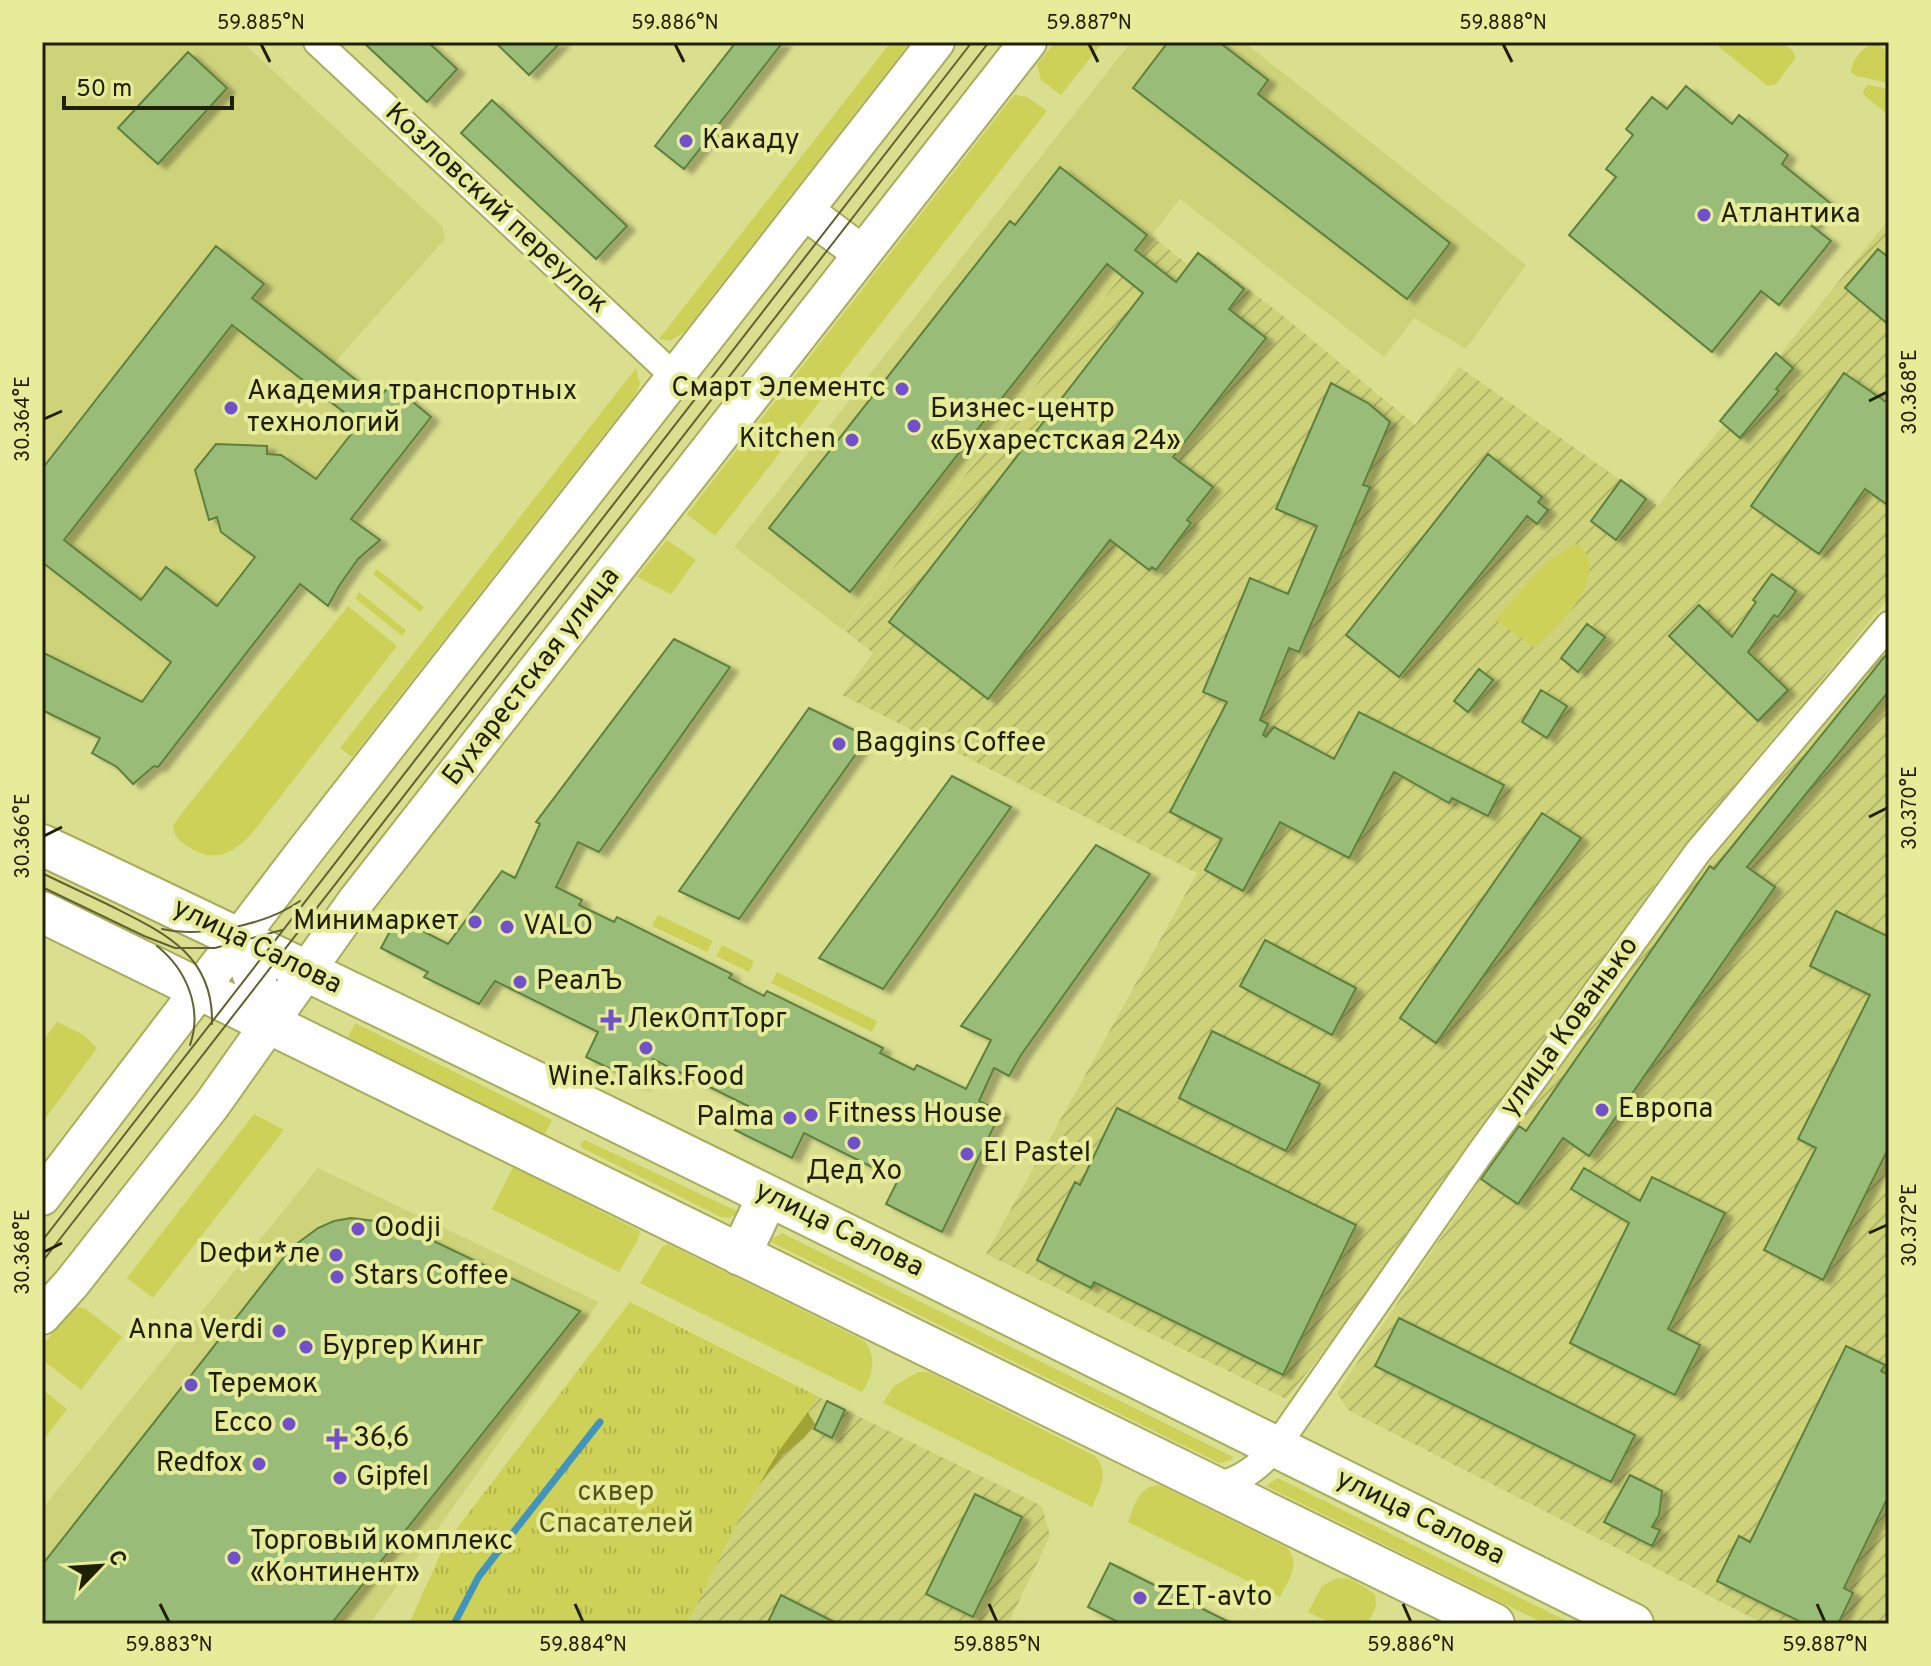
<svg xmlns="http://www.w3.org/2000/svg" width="1931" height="1666" font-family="Overpass,sans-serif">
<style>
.built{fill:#ced37a}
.industrial{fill:url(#industrial-furrows)}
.green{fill:#cdd157}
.forest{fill:url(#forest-firs)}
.park{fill:url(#park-tufts)}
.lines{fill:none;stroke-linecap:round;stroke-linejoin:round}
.stream{stroke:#4194bb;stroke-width:7}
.building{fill:#99bd78;stroke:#5e803d;stroke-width:2;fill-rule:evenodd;filter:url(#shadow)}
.minor-casing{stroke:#a8ac5d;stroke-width:30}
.secondary-casing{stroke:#a8ac5d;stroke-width:40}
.primary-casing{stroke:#a8ac5d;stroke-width:44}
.minor{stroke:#fff;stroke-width:26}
.secondary{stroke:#fff;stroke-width:36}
.primary{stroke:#fff;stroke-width:40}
.tram{stroke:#606231;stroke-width:2}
.ticks{fill:none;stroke:#1f2000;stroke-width:3}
.poi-dot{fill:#7151cb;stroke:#e7ec9b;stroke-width:3}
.labels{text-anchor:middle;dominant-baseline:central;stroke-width:8;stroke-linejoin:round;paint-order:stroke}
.poi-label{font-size:28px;fill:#1f2000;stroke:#e7ec9b;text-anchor:start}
.street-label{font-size:28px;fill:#1f2000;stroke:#e7ec9b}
.park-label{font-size:28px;fill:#54561d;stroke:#e7ec9b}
.neatline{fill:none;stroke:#1f2000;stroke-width:3}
.ticks-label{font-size:20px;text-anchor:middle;fill:#1f2000}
</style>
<defs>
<pattern id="industrial-furrows" width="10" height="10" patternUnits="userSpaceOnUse" patternTransform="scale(2)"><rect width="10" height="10" fill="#ced37a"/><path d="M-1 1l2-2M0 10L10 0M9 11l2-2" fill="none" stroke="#b0b568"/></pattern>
<pattern id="forest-firs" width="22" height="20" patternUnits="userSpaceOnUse" patternTransform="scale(2)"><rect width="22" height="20" fill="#a1a435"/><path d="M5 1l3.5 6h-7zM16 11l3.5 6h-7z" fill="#83852a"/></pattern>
<pattern id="park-tufts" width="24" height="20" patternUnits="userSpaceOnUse" patternTransform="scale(2)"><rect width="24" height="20" fill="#cdd157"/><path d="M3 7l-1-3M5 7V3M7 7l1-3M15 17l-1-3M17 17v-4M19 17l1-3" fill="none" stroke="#b0b34a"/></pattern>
<filter id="shadow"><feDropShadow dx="8" dy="4.5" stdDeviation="2" flood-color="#0004"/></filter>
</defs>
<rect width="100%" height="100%" fill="#dadf8f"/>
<path class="built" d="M 42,42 L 242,42 L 443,227 L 445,239 L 334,363 L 378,398 L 391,384 L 431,417 L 352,519 L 380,541 L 358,559 L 339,586 L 329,607 L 300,585 L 158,767 L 154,766 L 133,784 L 117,767 L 92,753 L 101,739 L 42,710 Z
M 1131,42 L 1244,42 L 1526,265 L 1466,349 L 1414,318 L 1384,357 L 1180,199 L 843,630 L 734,547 Z
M 318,1168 L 599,1302 L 370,1624 L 42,1624 L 42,1509 Z"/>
<path class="industrial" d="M 1889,219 L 1889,598 L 1673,859 L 1324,1351 L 1286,1399 L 986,1254 L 1197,873 L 842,695 L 873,653 L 844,630 L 1152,236 L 1187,264 L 1198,251 L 1281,314 L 1415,425 L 1459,367 L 1658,506 Z
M 1882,656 L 1889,660 L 1889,1624 L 1764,1624 L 1348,1410 L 1337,1393 L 1518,1123 L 1697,878 Z
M 819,1397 L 1042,1506 L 1050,1536 L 1008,1624 L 687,1624 L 738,1521 L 778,1452 Z"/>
<path class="green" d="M 891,42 L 910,42 L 684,332 L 670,341 L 659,339 Z
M 1055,42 L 1103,42 L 1061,95 L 1041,80 L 1037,64 Z
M 1713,42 L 1782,42 L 1794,52 L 1795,59 L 1776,84 L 1768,86 Z
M 1876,42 L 1889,53 L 1889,83 L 1856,76 L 1851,72 C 1851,61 1865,44 1876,42 Z
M 1868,85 L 1889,89 L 1889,116 L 1863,94 L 1864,89 Z
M 1014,95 L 1027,97 L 1047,111 L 715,536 L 687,514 Z
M 636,368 L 640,384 L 634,396 L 352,757 L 340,748 Z
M 667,540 L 696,560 L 671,594 L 637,577 Z
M 1575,544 C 1584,547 1588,553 1589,563 C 1593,597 1556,625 1535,648 L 1495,620 L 1546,563 Z
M 377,569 L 424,607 L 420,612 L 373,574 Z
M 359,592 L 406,630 L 402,636 L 355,598 Z
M 348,606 L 397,646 L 250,836 C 229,856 213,863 187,846 C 179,840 174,837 173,826 L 178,818 Z
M 658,915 L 713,941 L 707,952 L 652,926 Z
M 722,945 L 754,961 L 749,972 L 716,956 Z
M 777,972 L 877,1021 L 872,1032 L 771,983 Z
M 57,1022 L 84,1035 L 97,1048 L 42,1123 L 42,1042 Z
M 355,1023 L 552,1120 L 544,1136 L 347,1039 Z
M 254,1114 L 284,1130 L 153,1298 L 127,1278 Z
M 585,1140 L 737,1211 L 737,1214 L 728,1218 L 721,1217 L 582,1148 L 581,1144 Z
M 513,1167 L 640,1231 L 638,1240 L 619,1272 L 492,1209 Z
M 782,1233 L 1233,1457 L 1231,1460 L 1219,1463 L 769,1241 Z
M 668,1244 L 865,1341 C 877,1358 873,1376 862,1392 L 640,1283 L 662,1247 Z
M 78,1307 L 86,1309 L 122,1337 L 81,1390 L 43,1360 L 42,1346 L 71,1310 Z
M 918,1372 L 929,1372 L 1095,1456 C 1110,1473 1100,1489 1092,1507 L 883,1403 L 894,1386 Z
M 42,1389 L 67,1409 L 42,1442 Z
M 1278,1478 L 1573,1624 L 1545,1624 L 1266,1486 Z
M 1160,1485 L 1287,1548 C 1302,1564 1288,1580 1280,1597 L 1128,1522 C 1135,1504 1138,1486 1160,1485 Z
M 1337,1578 L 1351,1579 L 1375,1594 L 1376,1606 L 1368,1624 L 1333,1624 L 1308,1612 L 1322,1586 Z"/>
<path class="forest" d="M 807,1411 L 815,1424 L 804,1438 L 783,1455 L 755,1490 L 621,1624 Z"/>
<path class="park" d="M 630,1302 L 819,1397 L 778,1452 L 738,1521 L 687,1624 L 409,1624 L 445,1544 Z"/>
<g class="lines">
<path class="stream" d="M 454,1624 L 479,1576 L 600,1422"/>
</g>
<path class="building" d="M 363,42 L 428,42 L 457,69 L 427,102 Z
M 495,42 L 561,42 L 529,75 Z
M 736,42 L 783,42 L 684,169 L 655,146 Z
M 1168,42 L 1219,42 L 1268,80 L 1258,94 L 1450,243 L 1407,299 L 1133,88 Z
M 188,52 L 227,88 L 158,164 L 118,128 Z
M 1686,86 L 1732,124 L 1739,115 L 1788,155 L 1782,164 L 1830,203 L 1812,226 L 1831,241 L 1779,305 L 1761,291 L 1712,352 L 1569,235 L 1616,177 L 1606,169 L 1633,135 L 1626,129 L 1652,97 L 1667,109 Z
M 492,100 L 627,226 L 596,259 L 461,133 Z
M 1060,167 L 1147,235 L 1135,250 L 1176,282 L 1198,253 L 1244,289 L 1229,309 L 1266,338 L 1173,457 L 1213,487 L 1187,520 L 1191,523 L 1156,570 L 1152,567 L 1149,570 L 1110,540 L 988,699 L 889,622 L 1143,293 L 1107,264 L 850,592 L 769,528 L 1010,221 L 1015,225 Z
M 216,246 L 264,284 L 252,298 L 379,398 L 391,384 L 431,417 L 351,519 L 380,540 L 358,559 L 339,586 L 328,606 L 300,584 L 158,767 L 154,766 L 133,784 L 117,767 L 92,753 L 100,738 L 42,710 L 42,652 L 142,702 L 171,662 L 42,562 L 42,469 ZM 232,325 L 359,424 L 316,479 L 281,455 L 267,454 L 267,446 L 216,444 L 195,470 L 209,520 L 217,517 L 221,532 L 255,557 L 217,606 L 166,567 L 141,600 L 64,540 Z
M 1878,249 L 1889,258 L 1889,325 L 1845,288 Z
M 1776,353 L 1793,368 L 1776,389 L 1779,391 L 1740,438 L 1720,421 Z
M 1844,373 L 1889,404 L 1889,506 L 1865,489 L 1819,554 L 1751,506 Z
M 1331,383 L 1368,403 L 1390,422 L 1363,485 L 1370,487 L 1299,652 L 1289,648 L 1260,720 L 1268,724 L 1263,735 L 1266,737 L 1274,727 L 1334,759 L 1359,712 L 1504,785 L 1488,816 L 1452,798 L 1449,803 L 1394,772 L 1349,858 L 1280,822 L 1243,891 L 1205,870 L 1222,839 L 1170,812 L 1227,702 L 1203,692 L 1250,578 L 1288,594 L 1317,526 L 1276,509 Z
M 1488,454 L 1542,497 L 1538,502 L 1548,510 L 1537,524 L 1527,516 L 1399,677 L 1346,635 Z
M 1621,480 L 1646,499 L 1616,540 L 1591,521 Z
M 1772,574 L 1796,591 L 1778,617 L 1774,615 L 1748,652 L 1788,690 L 1758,721 L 1669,636 L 1699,605 L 1732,637 L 1756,602 L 1753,600 Z
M 1587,624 L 1605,637 L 1578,672 L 1561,658 Z
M 674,639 L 730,667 L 599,852 L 578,842 L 556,887 L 582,900 L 579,905 L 614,922 L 617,917 L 732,974 L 729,978 L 764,996 L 767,991 L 883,1048 L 880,1053 L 914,1070 L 917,1065 L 966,1089 L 991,1040 L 961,1026 L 1096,845 L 1150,874 L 1021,1055 L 1009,1076 L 994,1068 L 979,1101 L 1001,1112 L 942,1232 L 886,1204 L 898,1180 L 804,1133 L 792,1158 L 735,1130 L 748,1106 L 653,1059 L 641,1084 L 586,1057 L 598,1032 L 495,981 L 479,1004 L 424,977 L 428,972 L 381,948 L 397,918 L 448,944 L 502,871 L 515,878 L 540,824 L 536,822 Z
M 1889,651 L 1889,691 L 1747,867 L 1775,887 L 1589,1156 L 1563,1138 L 1518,1204 L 1481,1179 L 1519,1126 L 1526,1131 L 1710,866 L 1714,869 Z
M 1479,669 L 1493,680 L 1468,712 L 1454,701 Z
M 1541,690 L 1567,706 L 1547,738 L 1522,722 Z
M 809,708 L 868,737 L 739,919 L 679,891 Z
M 952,776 L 1011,807 L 883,989 L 819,958 Z
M 1542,813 L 1581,838 L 1436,1043 L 1400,1018 Z
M 1836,911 L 1889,937 L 1889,1147 L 1823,1280 L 1764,1250 L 1816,1148 L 1798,1139 L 1870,995 L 1810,966 Z
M 1265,940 L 1356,988 L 1332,1035 L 1240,986 Z
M 1212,1031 L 1320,1084 L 1286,1151 L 1179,1098 Z
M 1117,1108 L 1356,1225 L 1283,1375 L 1094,1282 L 1091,1288 L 1037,1260 L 1075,1182 L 1080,1185 Z
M 1584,1168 L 1640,1201 L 1652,1177 L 1725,1213 L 1668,1329 L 1700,1345 L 1675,1395 L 1570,1343 L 1629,1223 L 1571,1189 Z
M 351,1218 L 398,1224 L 580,1311 L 331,1624 L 42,1624 L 42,1565 L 291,1248 L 318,1228 L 334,1221 Z
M 1399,1318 L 1635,1435 L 1611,1482 L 1375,1366 Z
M 1846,1346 L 1885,1365 L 1881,1371 L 1889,1375 L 1889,1495 L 1844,1588 L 1853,1593 L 1838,1624 L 1805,1624 L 1717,1581 L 1739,1536 L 1750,1542 Z
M 827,1401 L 845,1410 L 832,1438 L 814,1429 Z
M 1630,1475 L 1662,1491 L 1659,1515 L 1652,1527 L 1660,1530 L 1652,1546 L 1604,1522 Z
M 975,1494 L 1022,1517 L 973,1617 L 926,1594 Z
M 1110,1563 L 1233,1624 L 1122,1624 L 1088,1607 Z
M 781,1595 L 838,1624 L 767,1624 Z"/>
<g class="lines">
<g class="minor-casing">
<path id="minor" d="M 317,42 L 675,377
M 1216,1487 C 1242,1479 1258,1468 1276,1447 L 1478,1156 L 1697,853 L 1889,625"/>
</g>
<g class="secondary-casing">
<path id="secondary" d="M 805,211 L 861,253
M 42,1197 L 302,855 L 936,42
M 42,1316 L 71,1284 L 211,1106 L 356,901 L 1028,42"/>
</g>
<g class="primary-casing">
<path id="primary" d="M 42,845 C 576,1097 1104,1362 1633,1624
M 42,912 L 1494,1624
M 240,938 L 270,1023
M 740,1255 L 768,1196"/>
</g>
<use href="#minor" class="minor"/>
<use href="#secondary" class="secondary"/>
<use href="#primary" class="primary"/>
<path class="tram" d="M 42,873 C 66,885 91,896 115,908 C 167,934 214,957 212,1024
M 42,887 L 144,936 L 175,948 L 215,948 L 282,930
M 162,929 C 202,938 266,925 300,901
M 157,946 C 186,969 203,1008 190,1045
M 42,1241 L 972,42
M 42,1262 L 989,42"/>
</g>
<path class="ticks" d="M 261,44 L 270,62M 675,44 L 684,62M 1089,44 L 1098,62M 1503,44 L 1512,62M 1869,401 L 1887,392M 44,419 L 62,411M 1869,817 L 1887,808M 44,836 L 62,827M 1869,1233 L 1887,1225M 44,1252 L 62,1243M 160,1604 L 169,1622M 575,1604 L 583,1622M 989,1604 L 997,1622M 1403,1604 L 1411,1622M 1817,1604 L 1825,1622"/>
<g class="poi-dot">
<circle cx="686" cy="141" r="8"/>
<circle cx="1704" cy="215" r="8"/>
<circle cx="902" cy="389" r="8"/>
<circle cx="231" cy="408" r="8"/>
<circle cx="914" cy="426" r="8"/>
<circle cx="852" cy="440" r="8"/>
<circle cx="839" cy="744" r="8"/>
<circle cx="475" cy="922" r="8"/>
<circle cx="507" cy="927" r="8"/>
<circle cx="520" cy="982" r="8"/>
<path d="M607 1008h8v8h8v8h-8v8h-8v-8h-8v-8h8z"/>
<circle cx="646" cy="1048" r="8"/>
<circle cx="1602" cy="1110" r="8"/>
<circle cx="811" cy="1115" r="8"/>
<circle cx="790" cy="1118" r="8"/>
<circle cx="854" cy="1143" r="8"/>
<circle cx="967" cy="1154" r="8"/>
<circle cx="358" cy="1229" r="8"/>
<circle cx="336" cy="1255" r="8"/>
<circle cx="337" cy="1277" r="8"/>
<circle cx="279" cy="1331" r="8"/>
<circle cx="306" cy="1347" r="8"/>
<circle cx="191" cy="1385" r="8"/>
<circle cx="289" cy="1424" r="8"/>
<path d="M333 1427h8v8h8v8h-8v8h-8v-8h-8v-8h8z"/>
<circle cx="259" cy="1464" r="8"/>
<circle cx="340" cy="1478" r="8"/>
<circle cx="234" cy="1558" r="8"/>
<circle cx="1140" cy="1598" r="8"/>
</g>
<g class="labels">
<g class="poi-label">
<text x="702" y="141">Какаду</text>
<text x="1720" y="215">Атлантика</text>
<text x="886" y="389" text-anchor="end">Смарт Элементс</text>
<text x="247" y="392">Академия транспортных<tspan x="247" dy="32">технологий</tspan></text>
<text x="930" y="410">Бизнес-центр<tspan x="930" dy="32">«Бухарестская 24»</tspan></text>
<text x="836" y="440" text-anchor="end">Kitchen</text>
<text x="855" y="744">Baggins Coffee</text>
<text x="459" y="922" text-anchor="end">Минимаркет</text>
<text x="523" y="927">VALO</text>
<text x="536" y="982">РеалЪ</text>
<text x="627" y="1020">ЛекОптТорг</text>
<text x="646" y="1078" text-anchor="middle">Wine.Talks.Food</text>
<text x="1618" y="1110">Европа</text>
<text x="827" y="1115">Fitness House</text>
<text x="774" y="1118" text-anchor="end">Palma</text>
<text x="983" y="1154">El Pastel</text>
<text x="854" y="1172" text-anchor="middle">Дед Хо</text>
<text x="374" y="1229">Oodji</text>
<text x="320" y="1255" text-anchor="end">Dефи*ле</text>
<text x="353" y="1277">Stars Coffee</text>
<text x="263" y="1331" text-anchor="end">Anna Verdi</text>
<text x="322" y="1347">Бургер Кинг</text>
<text x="207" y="1385">Теремок</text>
<text x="273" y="1424" text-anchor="end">Ecco</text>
<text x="353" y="1439">36,6</text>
<text x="243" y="1464" text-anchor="end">Redfox</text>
<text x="356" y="1478">Gipfel</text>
<text x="250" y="1542">Торговый комплекс<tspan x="250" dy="32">«Континент»</tspan></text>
<text x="1156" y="1598">ZET-avto</text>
</g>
<g class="street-label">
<text transform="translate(496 209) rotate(43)">Козловский переулок</text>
<text transform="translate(532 677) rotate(-52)">Бухарестская улица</text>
<text transform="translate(257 947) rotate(26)">улица Салова</text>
<text transform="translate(1570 1027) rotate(-54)">улица Кованько</text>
<text transform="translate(839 1230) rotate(26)">улица Салова</text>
<text transform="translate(1420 1518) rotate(26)">улица Салова</text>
</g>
<g class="park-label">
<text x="616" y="1493">cквер<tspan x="616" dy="32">Спасателей</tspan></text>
</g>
</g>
<rect width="1931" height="1666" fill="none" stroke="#e7ec9b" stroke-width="88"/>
<g transform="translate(100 1566) rotate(65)" stroke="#e7ec9b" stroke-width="6" paint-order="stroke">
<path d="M0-6L14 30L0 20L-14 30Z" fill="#1f2000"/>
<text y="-12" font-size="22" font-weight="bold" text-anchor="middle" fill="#1f2000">С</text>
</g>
<path d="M64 96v12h168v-12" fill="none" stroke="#1f2000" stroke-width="4"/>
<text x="76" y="96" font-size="24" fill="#1f2000" stroke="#e7ec9b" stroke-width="6" paint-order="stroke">50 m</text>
<rect x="44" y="44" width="1843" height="1578" class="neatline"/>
<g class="ticks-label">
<text x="261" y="29">59.885°N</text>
<text x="675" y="29">59.886°N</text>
<text x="1089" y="29">59.887°N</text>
<text x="1503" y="29">59.888°N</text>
<text transform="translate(1909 392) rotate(-90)" y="7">30.368°E</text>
<text transform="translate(22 419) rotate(-90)" y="7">30.364°E</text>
<text transform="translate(1909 808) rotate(-90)" y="7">30.370°E</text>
<text transform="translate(22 836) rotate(-90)" y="7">30.366°E</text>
<text transform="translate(1909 1225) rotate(-90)" y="7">30.372°E</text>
<text transform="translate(22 1252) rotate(-90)" y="7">30.368°E</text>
<text x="169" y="1651">59.883°N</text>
<text x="583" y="1651">59.884°N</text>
<text x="997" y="1651">59.885°N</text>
<text x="1411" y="1651">59.886°N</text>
<text x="1825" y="1651">59.887°N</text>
</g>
</svg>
